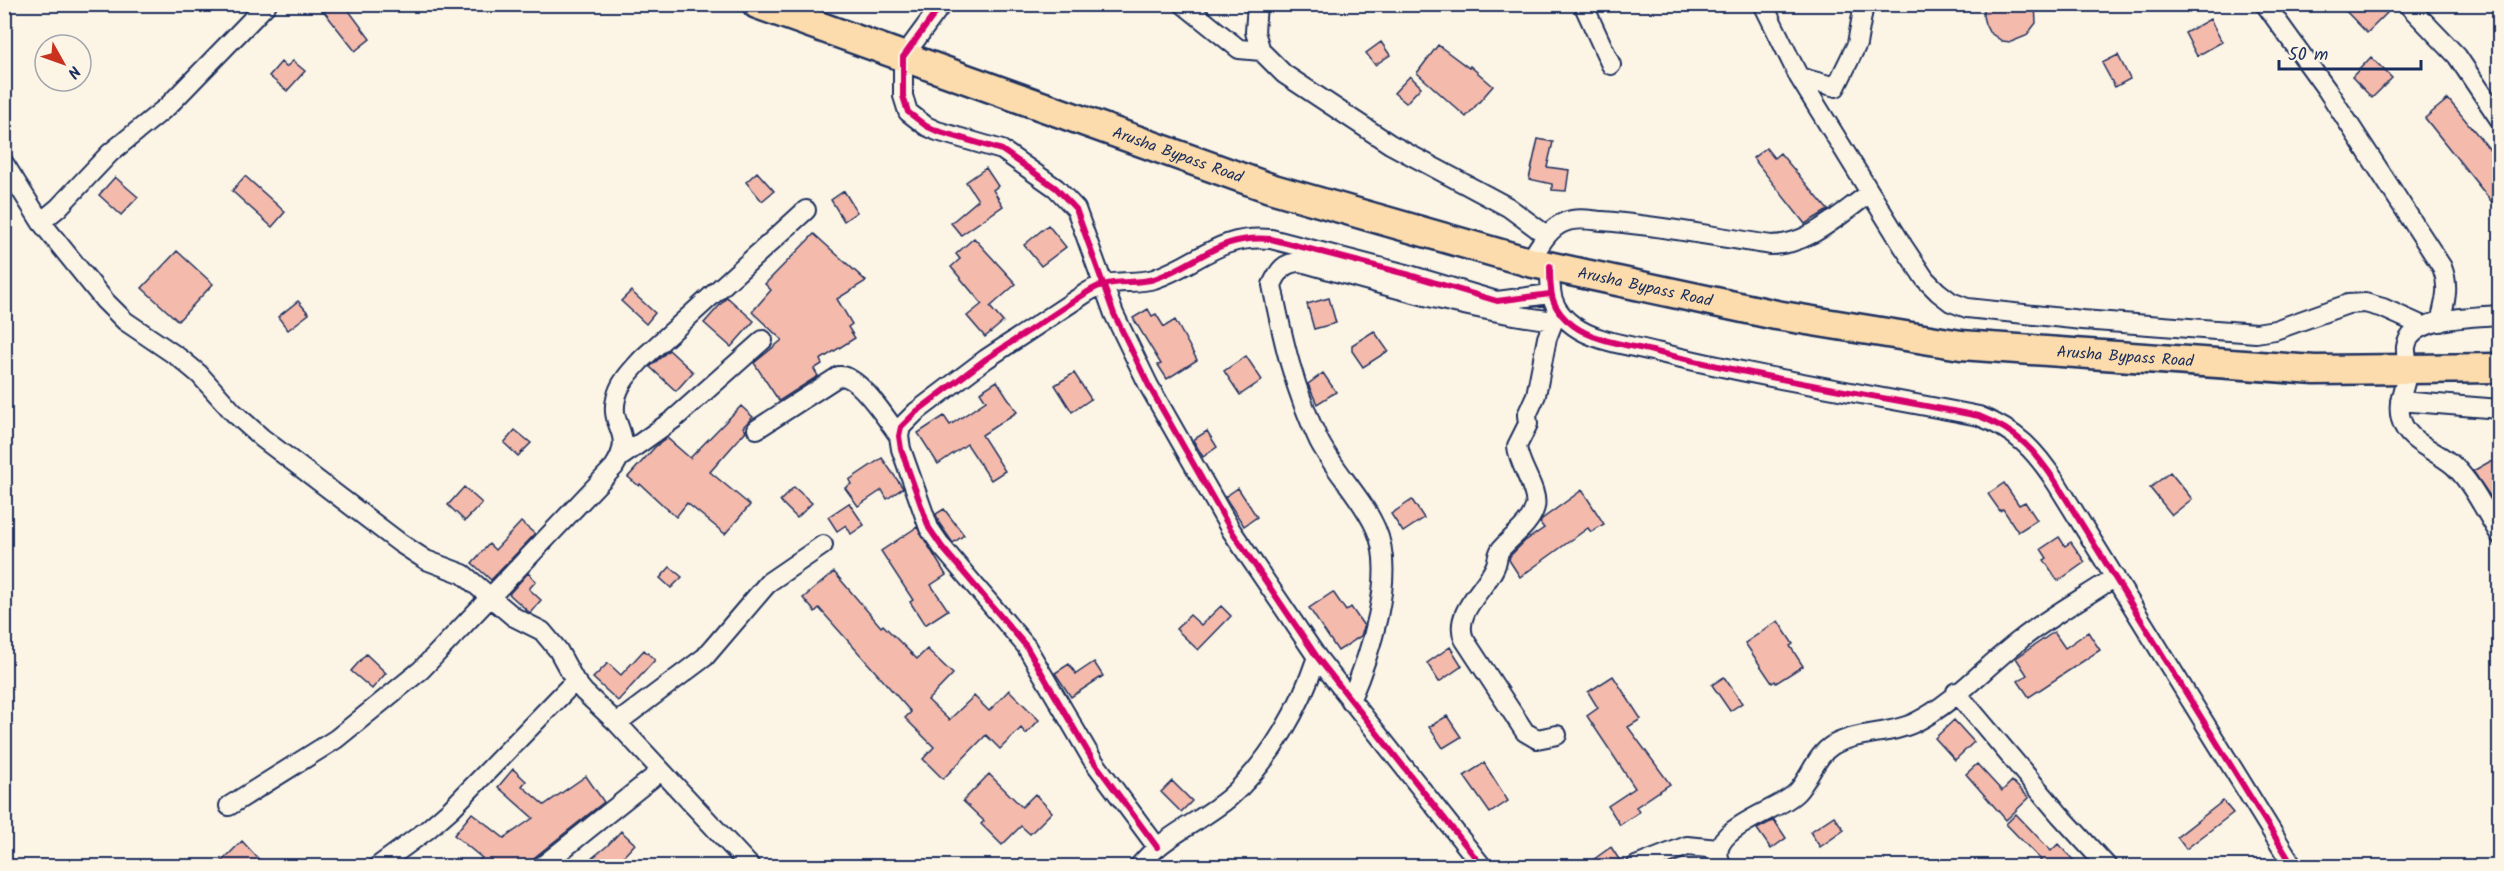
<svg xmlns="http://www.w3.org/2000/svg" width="2504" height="871" font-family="Kalam,sans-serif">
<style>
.building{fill:#f4baac;stroke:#1b2f5e;stroke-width:1.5}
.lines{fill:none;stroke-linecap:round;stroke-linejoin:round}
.street-casing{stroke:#1b2f5e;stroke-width:22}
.primary-casing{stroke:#1b2f5e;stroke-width:33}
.street{stroke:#fcf5e5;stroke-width:18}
.primary{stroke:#fcdcac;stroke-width:28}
.cycleway-casing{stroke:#fcf5e5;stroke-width:10}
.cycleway{stroke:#d6006c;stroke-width:6}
.labels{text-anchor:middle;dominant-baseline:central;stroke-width:6;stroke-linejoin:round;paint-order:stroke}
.street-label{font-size:16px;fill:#1b2f5e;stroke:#fcf5e5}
</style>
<rect width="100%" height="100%" fill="#fcf5e5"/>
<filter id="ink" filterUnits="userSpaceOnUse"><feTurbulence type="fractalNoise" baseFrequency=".0167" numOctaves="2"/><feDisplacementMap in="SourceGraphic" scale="12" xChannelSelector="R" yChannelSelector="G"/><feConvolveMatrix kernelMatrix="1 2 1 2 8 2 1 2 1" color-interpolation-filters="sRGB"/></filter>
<g filter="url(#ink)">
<path class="building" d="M 318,4 L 344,4 L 370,39 L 355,51 Z
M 1985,4 L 2035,4 L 2036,23 L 2026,36 L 2011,42 L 2002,41 L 1989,32 L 1985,24 L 1983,16 Z
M 2339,4 L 2379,4 L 2387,13 L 2367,33 Z
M 2210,19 L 2222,42 L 2197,56 L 2185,33 Z
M 1381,42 L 1390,55 L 1375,65 L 1366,53 Z
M 1438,45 L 1469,68 L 1470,66 L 1493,86 L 1466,117 L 1417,73 Z
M 2118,55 L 2130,79 L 2115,87 L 2102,63 Z
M 2371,57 L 2392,78 L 2372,98 L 2352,77 Z
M 293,61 L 305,71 L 287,91 L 269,76 L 281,62 L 286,67 Z
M 1410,76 L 1421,87 L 1406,103 L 1394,93 Z
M 2448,99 L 2495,156 L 2490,160 L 2499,171 L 2499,211 L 2425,118 Z
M 1538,139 L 1553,142 L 1547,167 L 1569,170 L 1566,191 L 1552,190 L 1552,184 L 1529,179 Z
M 1766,148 L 1774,158 L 1780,153 L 1828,210 L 1805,224 L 1753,158 Z
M 986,168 L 998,186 L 993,190 L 1003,206 L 961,235 L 951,223 L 978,200 L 966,182 Z
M 757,172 L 774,191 L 762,201 L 746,182 Z
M 245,176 L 285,212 L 272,227 L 232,191 Z
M 115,177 L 138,197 L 121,215 L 99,195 Z
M 844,191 L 857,212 L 844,221 L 831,200 Z
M 1048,225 L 1066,247 L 1041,266 L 1024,245 Z
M 814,234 L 866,281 L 837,299 L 852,324 L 848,327 L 855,338 L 820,360 L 822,364 L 814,369 L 818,376 L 779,401 L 754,363 L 782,340 L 752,312 L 771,290 L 765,284 Z
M 974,238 L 1016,284 L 990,307 L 1003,322 L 985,337 L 967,316 L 982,304 L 951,267 L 960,259 L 956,254 Z
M 177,251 L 213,284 L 178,321 L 142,288 Z
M 631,291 L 655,313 L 646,324 L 621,301 Z
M 727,297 L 754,321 L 731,347 L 704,323 Z
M 1329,298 L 1336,323 L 1314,329 L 1307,304 Z
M 298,301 L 309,314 L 288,330 L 278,317 Z
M 1148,309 L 1152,316 L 1156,314 L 1164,327 L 1175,320 L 1197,360 L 1167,379 L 1158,365 L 1161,364 L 1133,318 Z
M 1374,331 L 1388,351 L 1363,367 L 1352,351 L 1352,345 Z
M 669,350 L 693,372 L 676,391 L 650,367 Z
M 1246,356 L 1262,380 L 1240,395 L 1224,371 Z
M 1074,373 L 1091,399 L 1072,412 L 1055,385 Z
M 1323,373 L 1336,392 L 1317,404 L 1308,384 Z
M 997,381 L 1017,412 L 982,435 L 1005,471 L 991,480 L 967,444 L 938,464 L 918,433 L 944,416 L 950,425 L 986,401 L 980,392 Z
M 741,406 L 753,417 L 743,427 L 746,431 L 710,472 L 750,505 L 725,534 L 687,503 L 676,517 L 640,484 L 639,486 L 628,477 L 655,447 L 667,438 L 690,458 Z
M 515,430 L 531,443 L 518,456 L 504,443 Z
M 1207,431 L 1217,447 L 1203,457 L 1193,440 Z
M 882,458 L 903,488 L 887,499 L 882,490 L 858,506 L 845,488 L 851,484 L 849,480 Z
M 2499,461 L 2499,495 L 2492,499 L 2473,471 L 2489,462 Z
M 2170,472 L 2192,499 L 2172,515 L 2150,488 Z
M 2004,483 L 2019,505 L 2025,502 L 2037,520 L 2018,532 L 2003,509 L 2000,511 L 1988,494 Z
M 464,487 L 482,503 L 465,521 L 448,505 Z
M 794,487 L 812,503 L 797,518 L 780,501 Z
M 1238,488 L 1257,517 L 1244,526 L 1225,497 Z
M 1582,490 L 1604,524 L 1591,532 L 1588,528 L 1520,577 L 1509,560 L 1510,556 L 1525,541 L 1544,528 L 1540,523 L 1542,519 Z
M 1412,500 L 1424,518 L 1403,532 L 1391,514 Z
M 849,503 L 864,525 L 851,534 L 846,525 L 837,531 L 828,517 Z
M 944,509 L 964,535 L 953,543 L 939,523 L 936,514 Z
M 521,522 L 535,534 L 491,580 L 472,563 L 489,544 L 495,550 Z
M 917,527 L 946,575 L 931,585 L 948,610 L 925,625 L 910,602 L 913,600 L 881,551 Z
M 2059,537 L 2065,546 L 2071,542 L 2085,562 L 2058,581 L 2044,560 L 2047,558 L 2041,549 Z
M 670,567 L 682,577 L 671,588 L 660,578 Z
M 834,572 L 881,627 L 883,625 L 917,659 L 927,649 L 953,674 L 928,700 L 949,720 L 974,696 L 989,711 L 1009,690 L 1039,720 L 1026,734 L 1021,728 L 1000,749 L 986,735 L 943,779 L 923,759 L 934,747 L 905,718 L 911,712 L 819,608 L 815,612 L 803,598 Z
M 528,573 L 536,581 L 529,589 L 541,600 L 530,613 L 509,594 Z
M 1333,592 L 1346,611 L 1351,607 L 1364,626 L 1361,636 L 1338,651 L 1309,608 Z
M 1221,606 L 1231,616 L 1198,650 L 1176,629 L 1190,615 L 1201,625 Z
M 1778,621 L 1793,644 L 1790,646 L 1803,666 L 1776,683 L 1775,681 L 1772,683 L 1745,643 Z
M 2054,632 L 2065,648 L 2088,632 L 2100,650 L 2029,697 L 2018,681 L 2027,675 L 2016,658 Z
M 1450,647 L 1462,666 L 1439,682 L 1427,663 Z
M 644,650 L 655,660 L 618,701 L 593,678 L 608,663 L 621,675 Z
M 366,654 L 386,673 L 372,689 L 351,671 Z
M 1094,662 L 1103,676 L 1071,697 L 1055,673 L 1069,664 L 1076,674 Z
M 1613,676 L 1641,719 L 1628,727 L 1670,784 L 1636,807 L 1639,812 L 1620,825 L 1608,806 L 1635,788 L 1587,716 L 1598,708 L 1588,692 Z
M 1724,677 L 1742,703 L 1730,711 L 1712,685 Z
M 1447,716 L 1461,737 L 1443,748 L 1429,727 Z
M 1954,720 L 1974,742 L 1955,760 L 1935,738 Z
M 1484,763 L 1508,801 L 1490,813 L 1464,776 Z
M 1977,764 L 2002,791 L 2012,781 L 2029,798 L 2006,820 L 1966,774 Z
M 513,769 L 526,781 L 522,786 L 544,805 L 586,776 L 604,802 L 535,857 L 531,867 L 470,867 L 482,858 L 454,835 L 472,813 L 504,838 L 533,818 L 498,787 Z
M 989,774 L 1022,807 L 1035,794 L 1052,812 L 1030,834 L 1021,826 L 1002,845 L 981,824 L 984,821 L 963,801 Z
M 1172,781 L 1192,801 L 1181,812 L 1161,792 Z
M 2223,801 L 2233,813 L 2186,849 L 2177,837 Z
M 2016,814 L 2051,851 L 2058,844 L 2080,867 L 2034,867 L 2041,860 L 2006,824 Z
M 1834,816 L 1844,830 L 1820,847 L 1810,832 Z
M 1774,820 L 1786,838 L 1771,849 L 1757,829 Z
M 621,831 L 635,844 L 622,858 L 611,867 L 581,867 L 607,846 Z
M 242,841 L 266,867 L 216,867 Z
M 1611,847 L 1624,867 L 1583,867 Z"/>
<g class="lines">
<g class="street-casing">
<path id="street" d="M 942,4 L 903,57 L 903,96 L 908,112 L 926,126 L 937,131 L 1002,150 L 1056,188 L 1076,209 L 1114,314 L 1149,386 L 1231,530 L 1317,657 L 1482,866
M 1183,4 L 1239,49 L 1261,51
M 1257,4 L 1255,32 L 1261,51 L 1284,74 L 1390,144 L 1508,207 L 1546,235
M 1583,4 L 1611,65
M 1763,4 L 1799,77 L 1903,246 L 1925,279 L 1938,292 L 1951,302 L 1967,308 L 2082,320 L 2256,333 L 2275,330 L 2348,304 L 2365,303 L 2383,308 L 2423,326
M 2265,4 L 2327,90 L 2442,267 C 2450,287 2445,302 2440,322
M 2407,4 L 2457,56 L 2500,120
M 1799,77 L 1836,87 L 1857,44 L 1864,4
M 4,163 L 41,222 L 105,301 L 125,321 L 181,359 L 199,374 L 233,412 L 262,438 L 400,543 L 426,560 L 463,574 L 514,617 L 542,631 L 558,650 L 575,681 L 584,692 L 617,723 L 750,866
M 41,222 L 58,208 L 110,153 L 168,106 L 267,4
M 1529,262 C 1539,247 1548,228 1565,222 C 1576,217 1591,220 1602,221 C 1659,225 1715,237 1771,245 C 1809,245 1840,214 1870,193
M 1550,266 C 1550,293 1550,309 1574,326 C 1596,342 1630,345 1656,352 C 1763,378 1871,395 1979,416 C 2017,431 2035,450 2057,484 L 2293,866
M 2500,315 C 2476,317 2410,316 2406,347 C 2405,354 2409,362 2408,369 C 2406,386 2396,401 2401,419 C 2407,443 2438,451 2454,466 C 2473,484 2486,513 2500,535
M 2400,401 L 2500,409
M 757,429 L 839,376 C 859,374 887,420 899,436
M 622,456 L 674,419 L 763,340
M 1956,692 L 2060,815 L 2107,866
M 1350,701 C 1369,657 1397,576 1376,529 C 1362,497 1335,472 1319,441 C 1294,389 1283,341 1272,285 C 1279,270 1284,262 1301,262 C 1385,286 1468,310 1554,321
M 617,723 L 705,657 L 769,582 L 823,545
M 1557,735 L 1537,739 L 1525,732 L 1464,639 C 1453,612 1485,590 1495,567 C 1498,561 1497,554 1501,549 C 1512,536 1530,525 1535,507 C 1539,490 1518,465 1517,446 L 1528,424 L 1527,415 L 1536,395 L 1547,338 L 1557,312
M 229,806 L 336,739 L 421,670 L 614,467 C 636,433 609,428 616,399 C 619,383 631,371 642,359 L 806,210
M 1157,847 L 1092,759 L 1026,646 L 942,547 L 929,528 L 901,449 L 899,436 L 901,427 L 916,412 L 986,359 L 1086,293 C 1091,290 1097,286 1103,285 C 1119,280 1137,284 1154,279 C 1199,264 1218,234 1271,239 L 1410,275 L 1497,301 L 1550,294
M 378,866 L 427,830 L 451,809 L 575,681
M 542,866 L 661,771
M 1139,866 C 1145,860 1151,852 1158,847 C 1181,828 1208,816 1230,797 C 1271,760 1300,708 1317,657
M 1636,866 L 1687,846 L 1718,849
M 1722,866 C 1701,829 1777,813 1797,792 C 1810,778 1816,755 1833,745 C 1858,731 1891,735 1916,722 C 1954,703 1987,665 2020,640 C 2050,616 2084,598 2115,577"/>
</g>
<g class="primary-casing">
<g id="primary">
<path id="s1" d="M 757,4 L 1270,188 L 1529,262 L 1776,315 L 1961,345 L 2315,370 L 2500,368"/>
</g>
</g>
<use href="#street" class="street"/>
<use href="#primary" class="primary"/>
<g class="cycleway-casing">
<path id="cycleway" d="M 942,4 L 903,57 L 903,96 L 908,112 L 926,126 L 937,131 L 1002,150 L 1056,188 L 1076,209 L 1114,314 L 1149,386 L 1231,530 L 1317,657 L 1482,866
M 1550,266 C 1550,293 1550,309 1574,326 C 1596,342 1630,345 1656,352 C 1763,378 1871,395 1979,416 C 2017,431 2035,450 2057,484 L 2293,866
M 1157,847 L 1092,759 L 1026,646 L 942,547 L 929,528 L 901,449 L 899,436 L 901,427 L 916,412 L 986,359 L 1086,293 C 1091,290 1097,286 1103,285 C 1119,280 1137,284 1154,279 C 1199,264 1218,234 1271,239 L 1410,275 L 1497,301 L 1550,294"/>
</g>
<use href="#cycleway" class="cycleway"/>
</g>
</g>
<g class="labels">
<g class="street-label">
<text stroke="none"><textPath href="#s1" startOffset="447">Arusha Bypass Road</textPath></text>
<text stroke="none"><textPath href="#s1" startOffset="933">Arusha Bypass Road</textPath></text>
<text stroke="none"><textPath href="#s1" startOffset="1419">Arusha Bypass Road</textPath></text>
</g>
</g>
<rect width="2504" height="871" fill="none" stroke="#fcf5e5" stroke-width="24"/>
<rect x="12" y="12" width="2480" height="847" fill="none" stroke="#1b2f5e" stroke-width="2" filter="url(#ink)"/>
<g transform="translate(63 63) rotate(130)"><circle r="28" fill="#fcf5e5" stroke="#a2a6af" stroke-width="1.5"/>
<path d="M0-4.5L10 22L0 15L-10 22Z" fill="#c8321e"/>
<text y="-9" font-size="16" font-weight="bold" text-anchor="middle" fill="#1b2f5e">N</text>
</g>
<path d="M2279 60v9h142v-9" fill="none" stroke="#1b2f5e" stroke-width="3"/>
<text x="2288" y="60" font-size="18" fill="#1b2f5e" stroke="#fcf5e5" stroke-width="4.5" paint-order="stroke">50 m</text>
</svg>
